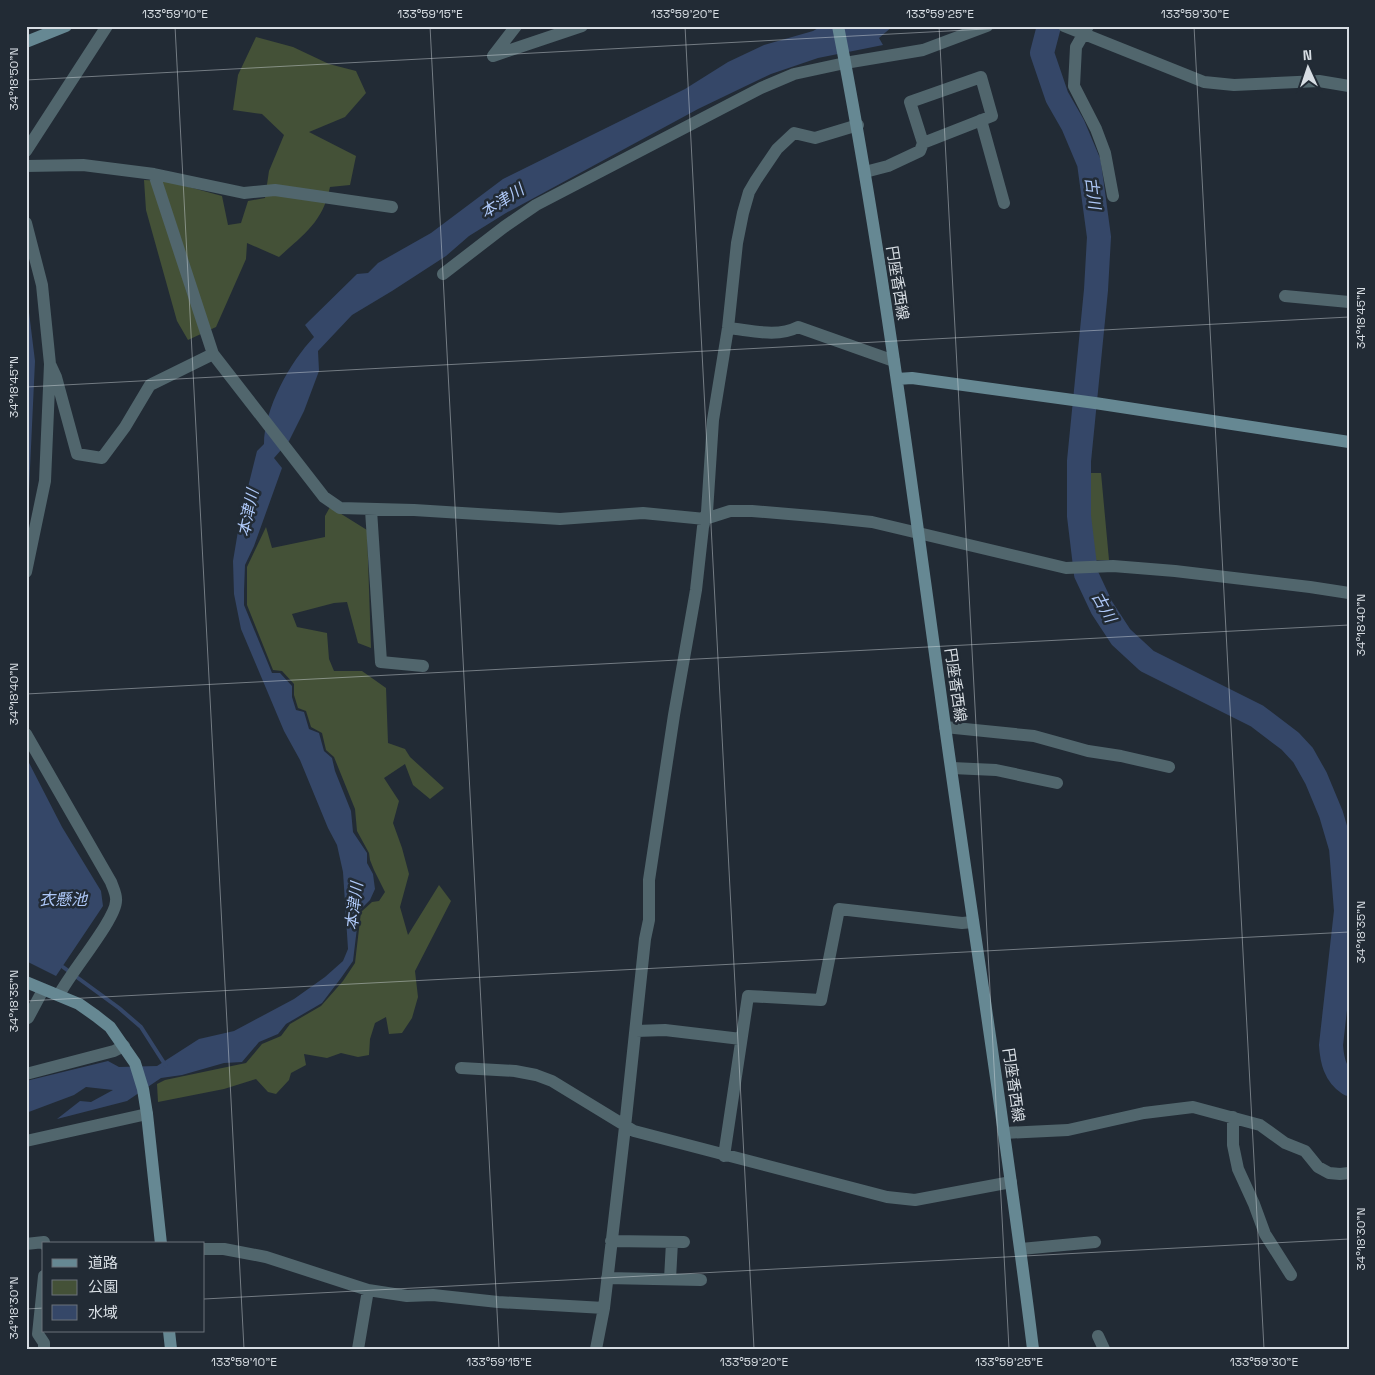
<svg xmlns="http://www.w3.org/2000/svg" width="1375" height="1375" font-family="'Space Grotesk','Noto Sans JP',sans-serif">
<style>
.green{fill:#445137}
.water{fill:#354768}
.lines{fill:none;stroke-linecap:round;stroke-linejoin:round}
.stream{stroke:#354768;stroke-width:4}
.river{stroke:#354768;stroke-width:24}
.street{stroke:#51666d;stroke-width:12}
.secondary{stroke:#668893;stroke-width:12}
.ticks{fill:none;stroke:#d7dde3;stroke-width:1;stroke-opacity:0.45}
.labels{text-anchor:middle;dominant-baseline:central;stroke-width:5;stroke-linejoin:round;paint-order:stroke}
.street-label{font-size:15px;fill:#d7dde3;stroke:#222b35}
.water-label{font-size:16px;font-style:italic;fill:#aec8f8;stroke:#222b35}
.neatline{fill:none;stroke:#d7dde3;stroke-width:2}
.ticks-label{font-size:12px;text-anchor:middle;fill:#d7dde3}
</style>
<rect width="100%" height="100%" fill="#222b35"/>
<path class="green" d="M 256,37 L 293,47 L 329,64 L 356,71 L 366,93 L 345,117 L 309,132 L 356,156 L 350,185 L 330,187 C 323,222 304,234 279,257 L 247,243 L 246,259 L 216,327 L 188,340 L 177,321 L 146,210 L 144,180 L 167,181 L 222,196 L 228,225 L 241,223 L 248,201 L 265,198 L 269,171 L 284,135 L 262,114 L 233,110 L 238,75 Z
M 1085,473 L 1101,473 L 1109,560 L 1089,560 L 1083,486 Z
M 330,507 L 367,530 L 371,648 L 358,643 L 347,602 L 334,603 L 292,614 L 297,627 L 327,633 L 329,659 L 334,671 L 362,671 L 386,688 L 388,743 L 405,749 L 410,757 L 444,788 L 430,799 L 413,785 L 405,764 L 384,778 L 399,801 L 393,823 L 402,848 L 409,874 L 400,907 L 408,935 L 439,885 L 451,901 L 415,971 L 418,997 L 412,1018 L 402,1033 L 389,1034 L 386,1017 L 375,1023 L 370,1039 L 369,1055 L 358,1057 L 341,1053 L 327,1058 L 304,1054 L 306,1065 L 291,1073 L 289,1080 L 276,1094 L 268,1092 L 256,1079 L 224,1089 L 158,1102 L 157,1084 L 165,1080 L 246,1063 L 262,1044 L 281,1036 L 290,1024 L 321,1006 L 343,981 L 355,963 L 361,912 L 372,902 L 379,901 L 385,892 L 374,870 L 370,860 L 369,853 L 357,831 L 355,809 L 334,757 L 326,750 L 322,733 L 311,727 L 306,711 L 298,708 L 294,695 L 294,684 L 282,671 L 273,670 L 247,605 L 247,567 L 266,527 L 272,548 L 325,537 L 325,516 Z"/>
<path class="water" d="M 822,26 L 893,26 L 879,38 L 883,45 L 818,58 L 771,74 L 698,109 L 506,213 L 469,236 L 446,256 L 392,291 L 352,315 L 318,351 L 319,371 L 304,411 L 289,441 L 274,458 L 282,468 L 254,546 L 245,565 L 244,591 L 244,605 L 272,673 L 280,673 L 292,686 L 292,697 L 296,710 L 304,712 L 309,729 L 319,733 L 324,751 L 332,758 L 335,771 L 351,811 L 353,832 L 367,853 L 367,863 L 373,874 L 375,889 L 370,900 L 359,911 L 353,961 L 341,978 L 322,1003 L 286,1024 L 278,1034 L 259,1042 L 242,1062 L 224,1063 L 182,1075 L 161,1078 L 127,1101 L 57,1119 L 80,1101 L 91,1102 L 113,1090 L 86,1087 L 74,1095 L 26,1113 L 26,1081 L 108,1061 L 119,1067 L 157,1066 L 199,1039 L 234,1031 L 294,999 L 325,977 L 343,961 L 348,949 L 343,872 L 337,845 L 328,828 L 300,760 L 284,731 L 241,629 L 234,594 L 233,561 L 240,519 L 257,451 L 264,444 C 264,409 290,362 314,337 L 305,325 L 357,274 L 368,273 L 378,263 L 431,233 L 503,179 L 685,89 L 728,62 L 764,45 L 813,31 Z
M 26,288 L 35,361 L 29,490 L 26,506 Z
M 26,757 L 62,827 L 101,891 L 103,906 L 56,976 L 26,961 Z"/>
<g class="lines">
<path class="stream" d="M 63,967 L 119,1008 L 141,1027 L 166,1066"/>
<path class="river" d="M 1049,26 L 1042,53 L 1057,97 L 1073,125 L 1089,163 L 1099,237 L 1096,290 L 1079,461 L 1079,516 L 1086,574 L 1102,608 L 1121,637 L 1147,661 L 1257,716 L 1290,741 L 1303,755 L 1316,778 L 1331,814 L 1341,848 L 1346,911 L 1331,1045 C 1332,1060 1335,1075 1349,1084"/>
<path class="street" d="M 1064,26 L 1204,82 L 1234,85 L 1319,81 L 1349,86
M 1088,26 L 1076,47 L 1074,86 L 1096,129 L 1105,153 L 1113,196
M 493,56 L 582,26
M 493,56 L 516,26
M 981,77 L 992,116 L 923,143 L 910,102 Z
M 981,120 L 1004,203
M 26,151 L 107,26
M 26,166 L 83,165 L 154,174 L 244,193 L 275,190 L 392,207
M 865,172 L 888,166 L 920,151 L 923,143
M 154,174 L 213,354
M 26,223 L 42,285 L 50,364 L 45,481 L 26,572
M 443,274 L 504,227 L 536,205 L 761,88 L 794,74 L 845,63 L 923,50 L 987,26
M 1285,296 L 1349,302
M 728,328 C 750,330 777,338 798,327 L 894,361
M 50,364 L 56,377 L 77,454 L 102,458 L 125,427 L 150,385 L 213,354 L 324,497 L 340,508 L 414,510 L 560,519 L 643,513 L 705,519 L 730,511 L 752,511 L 824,517 L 872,522 L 1066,568 L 1113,566 L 1175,571 L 1310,587 L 1349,593
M 371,510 L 381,662 L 423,666
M 945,727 L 1034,736 L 1088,751 L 1121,756 L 1169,767
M 26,734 L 111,882 C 113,888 117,895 116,901 C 116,919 70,973 59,995
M 952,768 L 996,770 L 1057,783
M 28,1018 L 43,990
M 636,1031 L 665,1030 L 741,1039
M 461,1068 L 515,1071 L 536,1075 L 552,1081 L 634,1131 L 887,1197 L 915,1200 L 1011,1182
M 26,1074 L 114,1051 L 124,1046
M 1233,1117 L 1233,1145 L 1238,1169 L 1254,1204 L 1265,1234 L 1291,1275
M 1004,1133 L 1068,1130 L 1144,1113 L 1193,1107 L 1260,1125 L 1285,1143 L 1305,1151 L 1318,1167 L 1329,1173 L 1340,1174 L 1349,1173
M 26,1141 L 147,1114
M 724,1156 L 748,996 L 821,1000 L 839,909 L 962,923 L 973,922
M 611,1241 L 684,1242
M 26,1244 L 44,1242 L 44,1244
M 204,1249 L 224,1249 L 266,1257 L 368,1290 L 407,1296 L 433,1295 L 498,1302 L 604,1308
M 1021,1249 L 1095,1242
M 607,1278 L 701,1280
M 670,1279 L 672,1242
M 1098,1336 L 1104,1349
M 44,1349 L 44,1343 L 38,1334 L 44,1276
M 358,1349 L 368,1290
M 596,1349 L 604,1308 L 625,1127 L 645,939 L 649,920 L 649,880 L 674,715 L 696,590 L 703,527 L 707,512 L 713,420 L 728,328 L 737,243 L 743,213 L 749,192 L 756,180 L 777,149 L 794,133 L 815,138 L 858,125"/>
<path class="secondary" d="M 838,26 C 881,246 909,468 940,690 C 970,910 1006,1129 1033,1349
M 26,42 L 66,26
M 897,379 L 912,378 L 1095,403 L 1349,442
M 26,982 L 79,1004 L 96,1016 L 110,1027 L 135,1063 L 143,1089 L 147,1114 L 161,1244
M 169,1331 L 171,1349"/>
</g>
<path class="ticks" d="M 175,26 L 244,1349M 430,26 L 499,1349M 685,26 L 754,1349M 939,26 L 1009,1349M 1194,26 L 1264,1349M 26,80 L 1042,26M 26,387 L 1349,317M 26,694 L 1349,625M 26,1001 L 1349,932M 204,1299 L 1349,1239M 26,1309 L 44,1308"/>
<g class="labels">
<g class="street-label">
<text transform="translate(898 283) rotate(81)">円座香西線</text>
<text transform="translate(956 685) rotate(82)">円座香西線</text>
<text transform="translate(1014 1085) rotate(82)">円座香西線</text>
</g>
<g class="water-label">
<text transform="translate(1093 193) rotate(83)">古川</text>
<text transform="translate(502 201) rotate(-33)">本津川</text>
<text transform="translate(248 513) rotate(-78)">本津川</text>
<text transform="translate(1104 607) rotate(61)">古川</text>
<text x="63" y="899">衣懸池</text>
<text transform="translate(354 906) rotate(-83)">本津川</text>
</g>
</g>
<rect width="1375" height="1375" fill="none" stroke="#222b35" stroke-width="55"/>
<rect x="42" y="1242" width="162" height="90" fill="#222b35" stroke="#6a727b"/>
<rect x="52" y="1259" width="25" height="8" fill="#668893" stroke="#6a727b"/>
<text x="88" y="1268" font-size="15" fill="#d7dde3">道路</text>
<rect x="52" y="1280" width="25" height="15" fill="#445137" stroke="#6a727b"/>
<text x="88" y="1292" font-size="15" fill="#d7dde3">公園</text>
<rect x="52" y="1305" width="25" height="15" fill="#354768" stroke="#6a727b"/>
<text x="88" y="1318" font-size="15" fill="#d7dde3">水域</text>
<g transform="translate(1308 68) rotate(357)" stroke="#222b35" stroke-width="4" paint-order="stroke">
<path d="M0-4L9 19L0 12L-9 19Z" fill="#d7dde3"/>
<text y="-8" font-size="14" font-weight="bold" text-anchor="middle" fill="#d7dde3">N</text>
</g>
<rect x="28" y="28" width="1320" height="1320" class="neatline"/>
<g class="ticks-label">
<text x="175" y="18">133°59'10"E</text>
<text x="430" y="18">133°59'15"E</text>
<text x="685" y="18">133°59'20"E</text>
<text x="940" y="18">133°59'25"E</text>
<text x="1195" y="18">133°59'30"E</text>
<text transform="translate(14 79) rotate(-90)" y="4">34°18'50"N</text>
<text transform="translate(1361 318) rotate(-90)" y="4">34°18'45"N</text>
<text transform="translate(14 387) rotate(-90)" y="4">34°18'45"N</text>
<text transform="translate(1361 625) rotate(-90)" y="4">34°18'40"N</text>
<text transform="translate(14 694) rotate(-90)" y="4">34°18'40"N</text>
<text transform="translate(1361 932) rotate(-90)" y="4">34°18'35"N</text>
<text transform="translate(14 1001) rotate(-90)" y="4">34°18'35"N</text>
<text transform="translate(1361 1239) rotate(-90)" y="4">34°18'30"N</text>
<text transform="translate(14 1308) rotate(-90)" y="4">34°18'30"N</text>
<text x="244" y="1366">133°59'10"E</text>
<text x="499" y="1366">133°59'15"E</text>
<text x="754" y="1366">133°59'20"E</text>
<text x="1009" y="1366">133°59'25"E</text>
<text x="1264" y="1366">133°59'30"E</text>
</g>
</svg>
